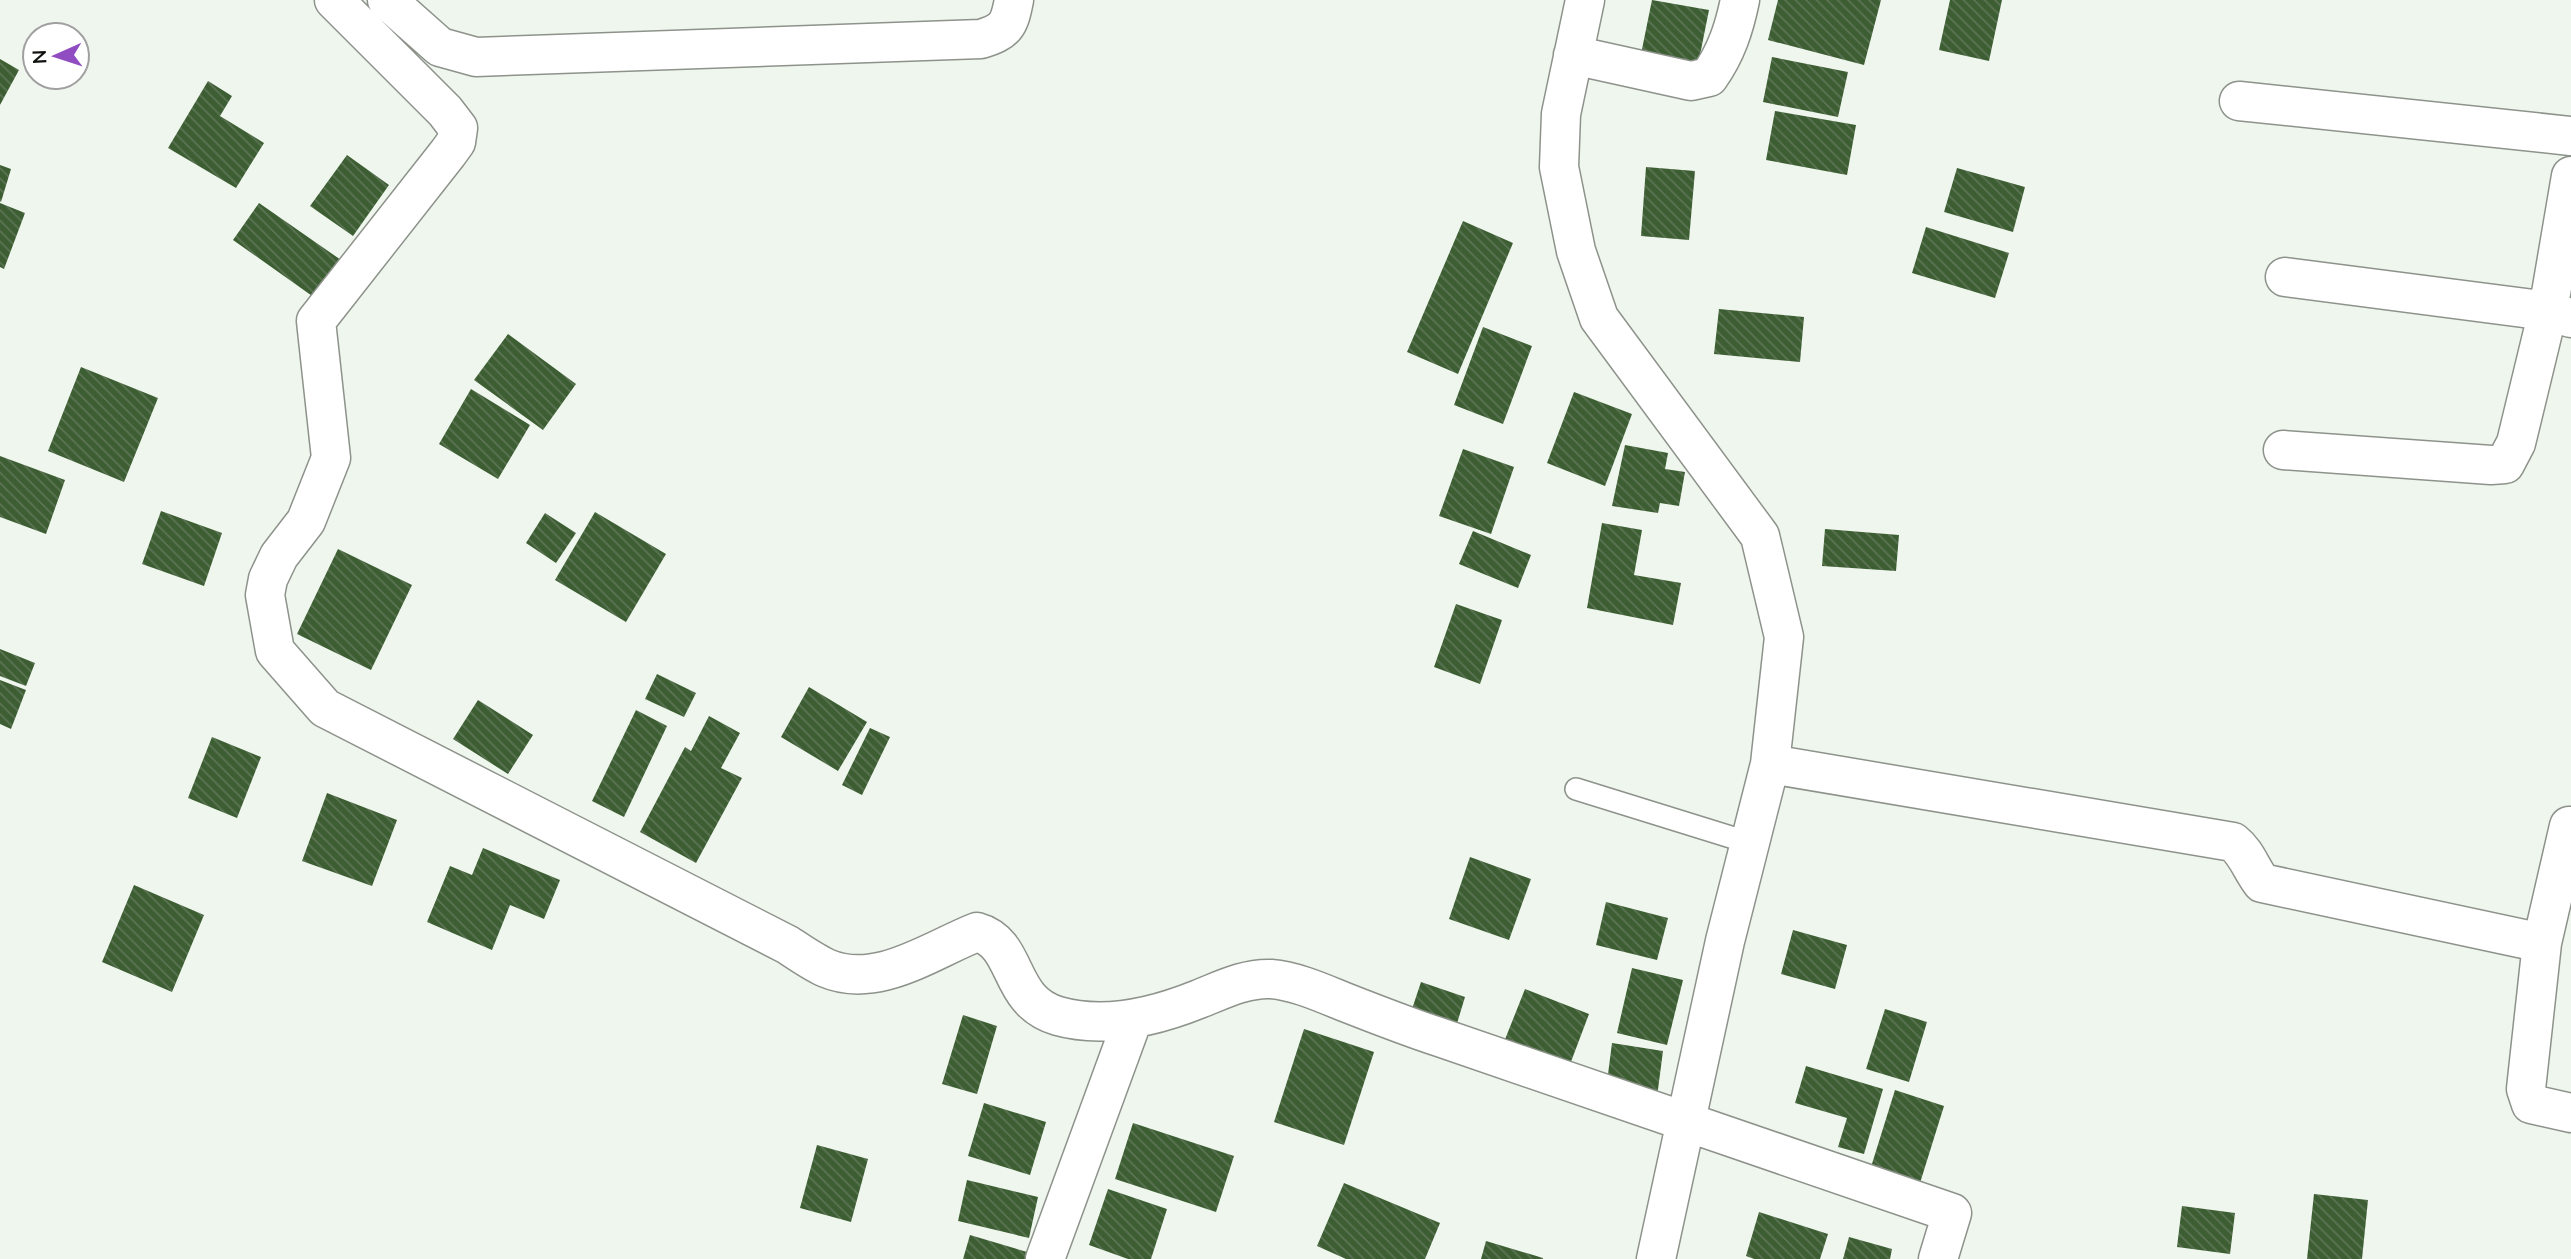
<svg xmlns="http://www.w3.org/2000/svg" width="2571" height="1259" font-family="Mulish,sans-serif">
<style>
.building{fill:url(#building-back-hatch)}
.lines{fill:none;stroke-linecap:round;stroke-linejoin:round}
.lane-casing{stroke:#8d938b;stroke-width:24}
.street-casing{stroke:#8d938b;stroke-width:41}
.lane{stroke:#fff;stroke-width:21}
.street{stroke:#fff;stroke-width:38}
</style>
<defs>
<pattern id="building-back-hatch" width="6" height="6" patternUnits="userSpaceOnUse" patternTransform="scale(1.75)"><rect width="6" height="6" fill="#3d5e33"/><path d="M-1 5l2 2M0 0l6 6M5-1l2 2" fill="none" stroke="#5c7454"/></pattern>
</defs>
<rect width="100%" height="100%" fill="#eff6ed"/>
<path class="building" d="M 1652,0 L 1709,10 L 1697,70 L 1640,59 Z
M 1778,0 L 1881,0 L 1864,65 L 1768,40 Z
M 1950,0 L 2002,0 L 1989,61 L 1939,50 Z
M 1772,57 L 1848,72 L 1838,117 L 1763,102 Z
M 0,59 L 19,70 L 0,105 Z
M 208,81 L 232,96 L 220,116 L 264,143 L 236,188 L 168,148 Z
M 1775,111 L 1856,125 L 1847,175 L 1766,160 Z
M 347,155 L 389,185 L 353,236 L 310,206 Z
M 0,165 L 11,169 L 1,202 L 0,201 Z
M 1646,167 L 1695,171 L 1689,240 L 1641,236 Z
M 1957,168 L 2025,187 L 2013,232 L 1944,212 Z
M 0,203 L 25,213 L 4,269 L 0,267 Z
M 259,203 L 341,260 L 315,298 L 233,240 Z
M 1463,221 L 1513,243 L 1458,374 L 1407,352 Z
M 1926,227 L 2009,253 L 1995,298 L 1912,273 Z
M 1719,309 L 1804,317 L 1800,362 L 1714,354 Z
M 1483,327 L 1532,346 L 1503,424 L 1454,405 Z
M 508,334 L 576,384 L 543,430 L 474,380 Z
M 81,367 L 158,398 L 124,482 L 48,451 Z
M 471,389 L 530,425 L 498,479 L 439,444 Z
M 1574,392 L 1632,414 L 1605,486 L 1547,463 Z
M 1625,445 L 1668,453 L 1665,469 L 1685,472 L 1679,506 L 1660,503 L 1658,513 L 1612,506 Z
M 1463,449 L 1514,467 L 1491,534 L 1439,516 Z
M 0,456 L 65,480 L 46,534 L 0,517 Z
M 161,511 L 222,533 L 204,586 L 142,564 Z
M 595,512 L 666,554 L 626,622 L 555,580 Z
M 545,513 L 576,533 L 556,563 L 526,543 Z
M 1602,523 L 1642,530 L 1634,575 L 1681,583 L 1673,625 L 1587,608 Z
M 1825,529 L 1899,535 L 1896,571 L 1822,566 Z
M 1473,531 L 1531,555 L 1518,588 L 1459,564 Z
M 338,549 L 412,585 L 371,670 L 297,634 Z
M 1456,604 L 1502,620 L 1480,684 L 1434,667 Z
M 0,649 L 35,663 L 26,686 L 0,676 Z
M 657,674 L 696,693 L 684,717 L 645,699 Z
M 0,680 L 26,690 L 11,729 L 0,724 Z
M 809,687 L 867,722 L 838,771 L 781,737 Z
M 478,700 L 533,735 L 508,774 L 453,739 Z
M 636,710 L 667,726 L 624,817 L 592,801 Z
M 709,716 L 740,733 L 721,768 L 742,778 L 696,863 L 640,832 L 685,747 L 691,751 Z
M 870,728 L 890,737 L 862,795 L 842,785 Z
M 212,737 L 261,757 L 237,818 L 188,798 Z
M 327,793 L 397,820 L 372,886 L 302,861 Z
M 483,848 L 560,880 L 544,919 L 510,905 L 492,950 L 427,922 L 450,866 L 472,875 Z
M 1470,857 L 1531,879 L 1509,940 L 1449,919 Z
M 134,885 L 204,915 L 172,992 L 102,962 Z
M 1606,902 L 1668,918 L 1657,960 L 1596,945 Z
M 1793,930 L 1847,945 L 1835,989 L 1781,974 Z
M 1632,968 L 1683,980 L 1667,1045 L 1617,1033 Z
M 1421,982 L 1465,997 L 1455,1030 L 1410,1015 Z
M 1525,989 L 1589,1014 L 1569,1067 L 1504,1042 Z
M 1885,1009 L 1927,1022 L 1909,1082 L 1866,1069 Z
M 963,1015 L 997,1026 L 977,1094 L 942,1084 Z
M 1304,1029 L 1374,1052 L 1344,1145 L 1274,1122 Z
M 1612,1043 L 1663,1051 L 1657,1097 L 1606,1090 Z
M 1806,1066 L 1883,1089 L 1864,1154 L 1838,1147 L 1847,1118 L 1795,1103 Z
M 1895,1090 L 1944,1106 L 1920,1183 L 1871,1167 Z
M 984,1103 L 1046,1122 L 1030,1175 L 968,1156 Z
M 1133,1123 L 1234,1156 L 1216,1212 L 1115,1179 Z
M 817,1145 L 868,1159 L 851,1222 L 800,1208 Z
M 967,1180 L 1038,1197 L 1029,1238 L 958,1221 Z
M 1344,1183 L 1440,1223 L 1425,1259 L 1346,1259 L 1317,1246 Z
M 1108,1189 L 1167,1209 L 1151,1259 L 1128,1259 L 1089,1245 Z
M 2314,1194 L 2368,1200 L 2362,1259 L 2307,1259 Z
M 2182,1206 L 2235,1213 L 2230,1254 L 2177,1247 Z
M 1759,1212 L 1828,1234 L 1820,1259 L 1754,1259 L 1746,1256 Z
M 970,1235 L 1027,1252 L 1025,1259 L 963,1259 Z
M 1849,1237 L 1892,1249 L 1890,1259 L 1843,1259 Z
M 1486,1241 L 1543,1258 L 1543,1259 L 1481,1259 Z"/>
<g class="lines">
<g class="lane-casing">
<path id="lane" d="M 1576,789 L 1750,843"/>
</g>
<g class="street-casing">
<path id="street" d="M 334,0 L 445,111 L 458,128 L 456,142 L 448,153 L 316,321 L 331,458 L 306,521 L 279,556 L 268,579 L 265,595 L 275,651 L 325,708 L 788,945 C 800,953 813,962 826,968 C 877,990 931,950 977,932 C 1020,944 1006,1001 1058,1016 C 1104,1029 1157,1016 1199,999 C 1222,990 1245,978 1271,979 C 1295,981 1320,992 1342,1001 C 1375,1014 1408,1027 1442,1038 C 1612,1096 1782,1154 1952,1213 L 1938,1259
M 387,0 L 440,47 L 476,57 L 981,39 C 1006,31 1009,26 1014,0
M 1585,0 L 1561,114 L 1559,167 L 1576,251 L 1599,318 L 1760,536 L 1784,637 L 1770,764 L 1725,941 L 1656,1259
M 1573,55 L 1691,81 L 1709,77 C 1726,53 1734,29 1740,0
M 2239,101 L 2571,136
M 2285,277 L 2548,311 L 2571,318
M 2283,450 L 2491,465 L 2505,464 L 2516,443 L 2548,311 L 2571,176
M 1770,764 L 2233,842 C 2247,853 2251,869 2262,883 L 2542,943 L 2526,1089 L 2531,1104 L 2571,1113
M 2542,943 L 2569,826
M 1045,1259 L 1133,1019"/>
</g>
<use href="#lane" class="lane"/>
<use href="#street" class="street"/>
</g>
<g transform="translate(56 56) rotate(267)"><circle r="33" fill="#ffffff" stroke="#9fa09f" stroke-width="2"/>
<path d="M0-5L12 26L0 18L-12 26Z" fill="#904dc1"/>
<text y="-10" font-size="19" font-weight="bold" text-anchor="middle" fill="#0f110e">N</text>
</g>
</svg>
